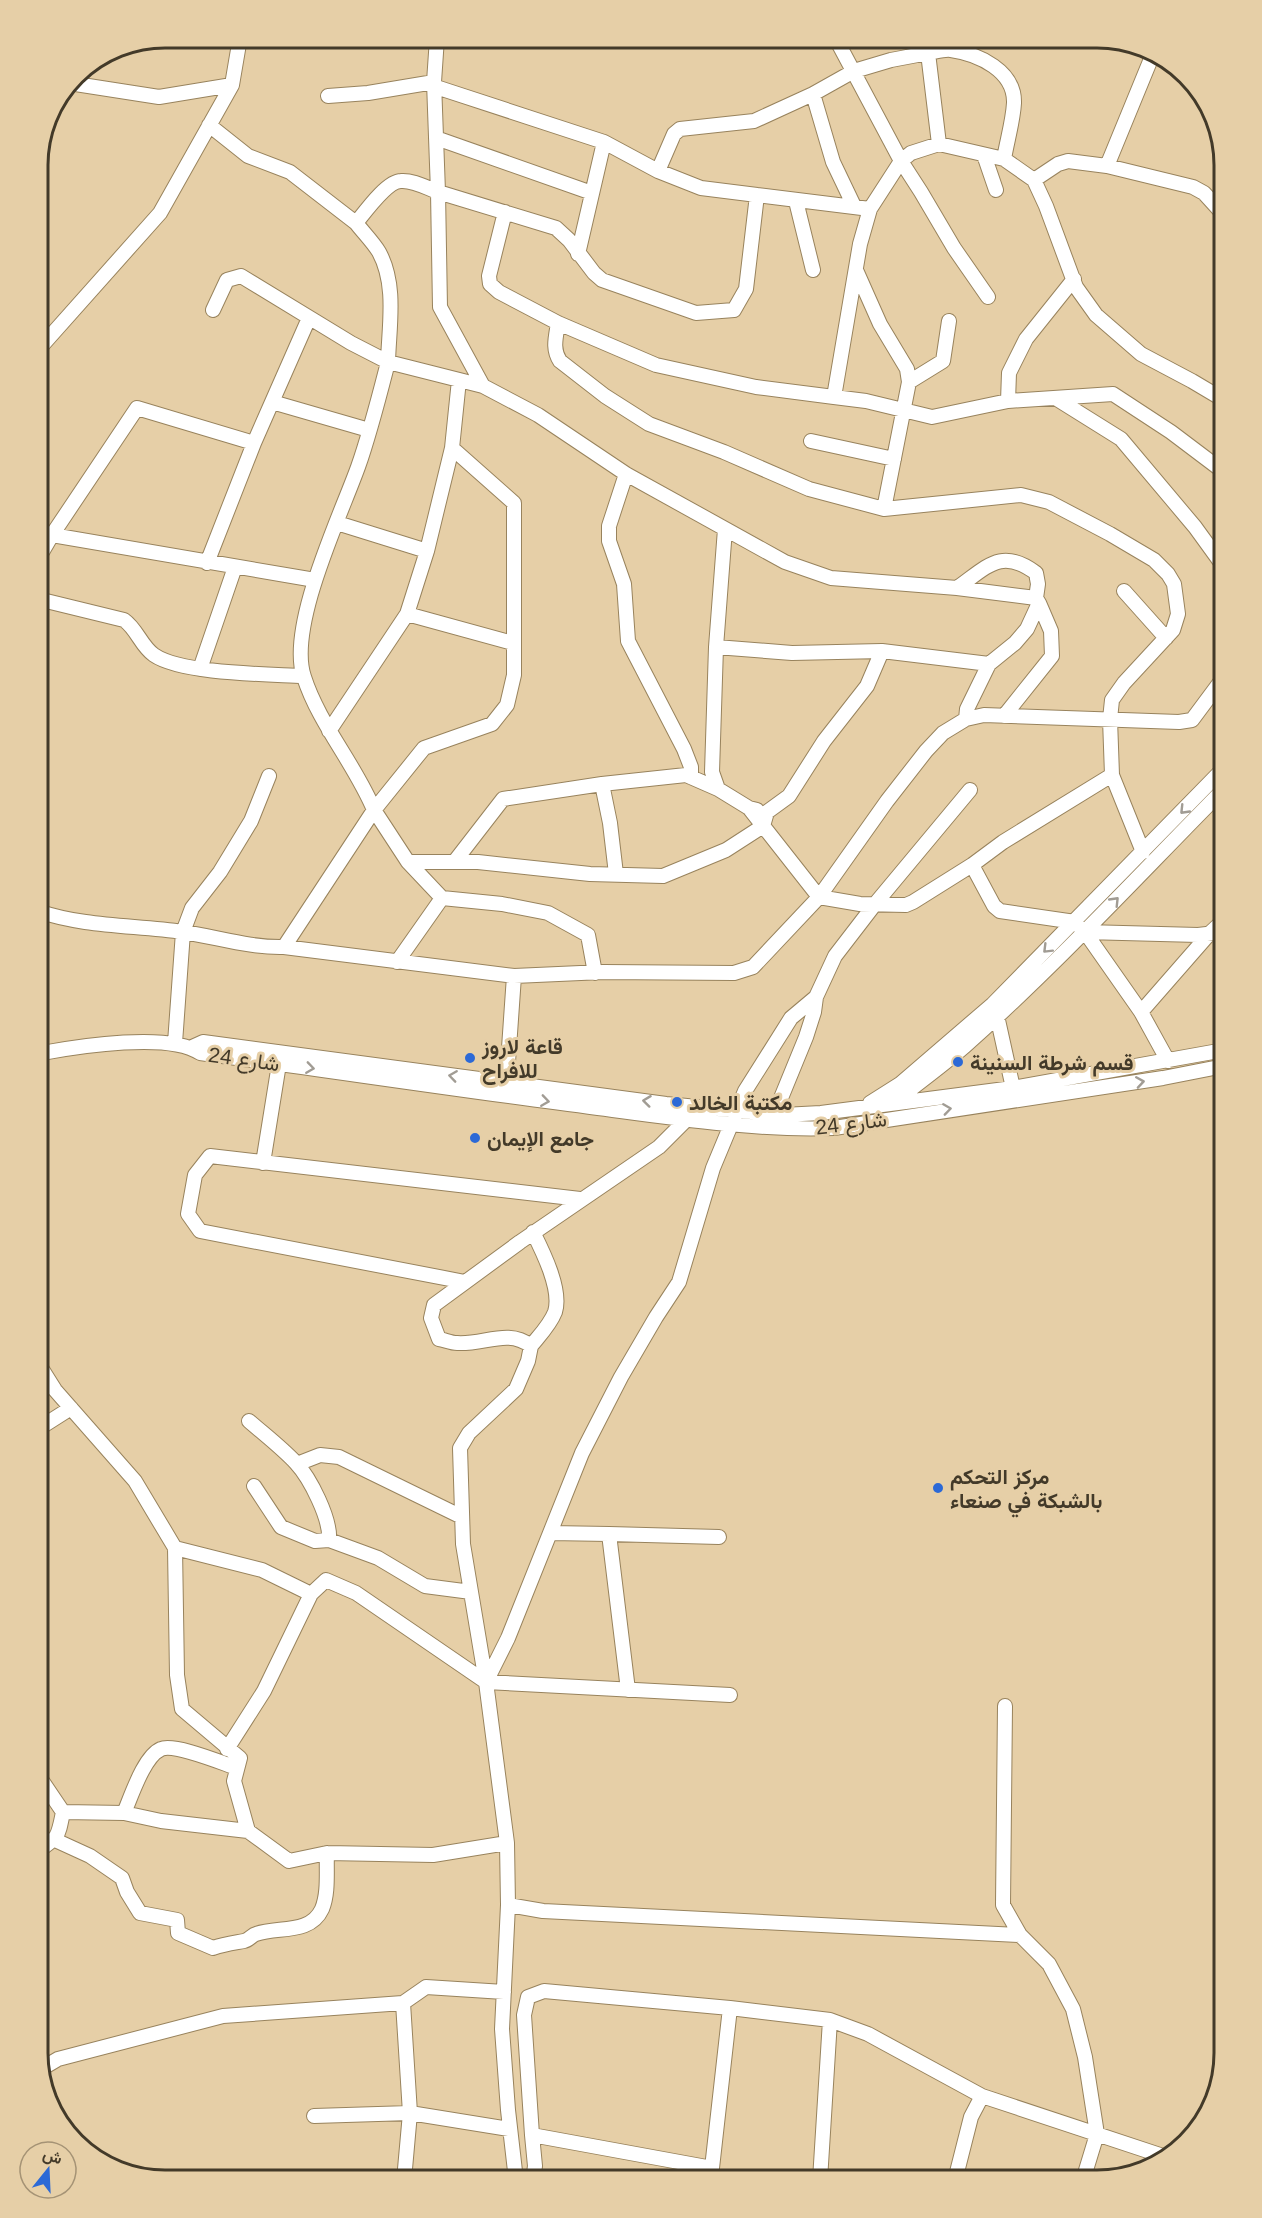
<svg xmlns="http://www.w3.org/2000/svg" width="1262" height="2218" font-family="Helvetica,Vazirmatn,sans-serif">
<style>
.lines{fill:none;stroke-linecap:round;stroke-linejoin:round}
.minor-casing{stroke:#98835d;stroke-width:16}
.minor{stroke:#fff;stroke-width:14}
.oneway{stroke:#a19c94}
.poi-dot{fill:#2c69d6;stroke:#e6cfa7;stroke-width:2}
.labels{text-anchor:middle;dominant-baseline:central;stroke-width:6;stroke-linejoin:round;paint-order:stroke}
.poi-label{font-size:21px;font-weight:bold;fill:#433a29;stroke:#e6cfa7;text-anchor:start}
.street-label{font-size:21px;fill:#433a29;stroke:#e6cfa7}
.rim{fill:none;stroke:#433a29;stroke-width:3}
</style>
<rect width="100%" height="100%" fill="#e6cfa7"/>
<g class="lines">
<g class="minor-casing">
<path id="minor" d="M 437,38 L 434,82 L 436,87 L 604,142
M 836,39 L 901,161 L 921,192 L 954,248 L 988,297
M 69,83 L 159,97 L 232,85
M 813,94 L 833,162 L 854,206
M 328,96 L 368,93 L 434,82 L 438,192 L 556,228 L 569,240 L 594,273 L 602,280 L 696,313 L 734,310 L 746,289 L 757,195 L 870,209
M 209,125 L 248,156 L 290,172 L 356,223
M 436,138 L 592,193
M 939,144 L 928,53 C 935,52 944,49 951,50 C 979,54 1015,71 1014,103 C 1013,121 1007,141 1004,159
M 984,155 L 996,190
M 1107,166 L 1153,54
M 658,171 L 674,134 L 680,129 L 754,121 L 813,94 L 854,71 L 891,60 L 928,53
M 1034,180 L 1058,164 L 1068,161 L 1107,166 L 1193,187 L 1204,193 L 1224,215
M 796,201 L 813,270
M 505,212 L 489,276 L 490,284 L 499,292 L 558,323 L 656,365 L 756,387 L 834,397
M 578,254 L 604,142 L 658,171 L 701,188 L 757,195
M 856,270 L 880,324 L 907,369 L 909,382 L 884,509
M 213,310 L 227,280 L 241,276 L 351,343 L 388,362 C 389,326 397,285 379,252 C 373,242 363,232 356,223 C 365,212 387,181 401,181 C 413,180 427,188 438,192 L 440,307 L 483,386
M 558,323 C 556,337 552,349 560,361 L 605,396 L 649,424 L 724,452 L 809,489 L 884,509 L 1021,495 L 1049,502 L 1110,534 L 1154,560 L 1168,574 L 1174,584 L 1178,614 L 1173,630 L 1124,683 L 1112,700 L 1110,719 L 1112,775
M 38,350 L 160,213 L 232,85 L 240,38
M 909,382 L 943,361 L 949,321
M 1057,399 L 1121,439 L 1195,527 L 1224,567
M 1008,401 L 1009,373 L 1026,339 L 1074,279
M 272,402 L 309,318
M 811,441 L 894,459
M 254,443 L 272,402 L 369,430
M 452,448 L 514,503 L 514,675 L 507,705 L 492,724 L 424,748 L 374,810 L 408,862 L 478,862 L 590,874 L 663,876 L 726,850 L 763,826 L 767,812 L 789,796 L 824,741 L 867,686 L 882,651
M 1224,472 L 1171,432 L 1113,394 L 1008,401 L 932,417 L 866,401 L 834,397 L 860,244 L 870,209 L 901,161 L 911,153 L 939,144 L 1004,159 L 1034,180 L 1046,206 L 1076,287 L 1096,315 L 1141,354 L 1192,381 L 1224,400
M 626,474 L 609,526 L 609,541 L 624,584 L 628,641 L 684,749 L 691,767 L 691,777
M 337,523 L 427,551
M 38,559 L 52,535
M 207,563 L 254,443 L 137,408 L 52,535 L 315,580
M 957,588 C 987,567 1001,547 1036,573 L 1038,584 L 1036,598
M 1124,591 L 1166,638
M 38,599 L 124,620 C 137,629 141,646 154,655 C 182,674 267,674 303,676
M 407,614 L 513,643
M 716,647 L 792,653 L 882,651 L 989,664
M 200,669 L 235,567
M 1004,716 L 1052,656 L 1051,631 L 1039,603
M 966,719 L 984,715 L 1179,722 L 1192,720 L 1224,677
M 329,731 L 407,614 L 427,551 L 452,448 L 459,380
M 602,784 L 610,823 L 616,874
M 718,789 L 712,772 L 716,647 L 725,529
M 455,861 L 503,799 L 602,784 L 686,775 L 718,789 L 749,808 L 757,810
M 408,862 L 442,898 L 502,904 L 548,913 L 588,935 L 595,973
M 972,865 L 994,906 L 1000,911 L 1075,922 L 1085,932 L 1141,1012 L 1168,1061
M 38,911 C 84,927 135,925 183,932 C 217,937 250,948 284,947 L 514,976 L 603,972 L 734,973 L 753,967 L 819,897 L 860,904 L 906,905 L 913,902 L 972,865 L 1003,842 L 1112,775 L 1143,852
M 1085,932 L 1198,935 L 1224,932
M 284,947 L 374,810 C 355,764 319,724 304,677 C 287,627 340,517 358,467 C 370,433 379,397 388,362 L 483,386 L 538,415 L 626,474 L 785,562 L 831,578 L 957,588 L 1036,598 L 1039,603 L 1027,629 L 1015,643 L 989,664 L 967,709 L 966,719 L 943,733 L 926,751 L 887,801 L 819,897 L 749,808
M 397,962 L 442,898
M 996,1011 L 1013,1088
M 1141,1012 L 1210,933 L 1224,920
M 175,1043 L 183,932 L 192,908 L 220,872 L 251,821 L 269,776
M 192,1047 L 203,1042 L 666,1104 L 783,1115 L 821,1113 L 1013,1088 L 1224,1050
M 38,1052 L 42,1053 C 80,1046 169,1032 200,1053 C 333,1071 465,1091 598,1108 C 676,1118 755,1131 834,1128 L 1163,1078 L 1224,1066
M 506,1091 L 514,976
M 870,1103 L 900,1084 L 993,1004 L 1224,768
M 893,1103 C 917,1084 942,1066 965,1046 C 1056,965 1139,875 1224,789
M 772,1120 L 806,1037 L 814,1012 L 816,997 L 835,956 L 875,904 L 970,790
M 263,1163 L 279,1064
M 465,1282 L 200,1231 L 188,1214 L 195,1175 L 210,1156 L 580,1199
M 531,1346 C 539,1336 550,1325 555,1312 C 562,1290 543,1252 533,1232
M 38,1363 L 55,1390 L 135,1481 L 175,1548 L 177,1675 L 182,1709 L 240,1758 L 234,1781 L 248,1831 L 289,1861 L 327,1853 L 433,1855 L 507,1843
M 249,1421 C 265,1435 282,1448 296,1463 C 310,1478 331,1519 329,1540
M 38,1429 L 71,1408
M 297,1464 L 320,1455 L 339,1457 L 462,1517
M 254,1486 L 281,1527 L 315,1541 L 329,1540 L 378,1558 L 425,1586 L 471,1592
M 550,1533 L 609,1534 L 628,1690
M 609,1534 L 719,1537
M 175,1548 L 262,1570 L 311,1594
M 486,1682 L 508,1638 L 582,1453 L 621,1377 L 656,1317 L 679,1282 L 713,1168 L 745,1091 L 791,1018 L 816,997
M 1005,1706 L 1003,1905 L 1020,1935
M 227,1749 L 264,1691 L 311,1594 L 326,1580 L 356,1593 L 486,1682 L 730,1695
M 38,1775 L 63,1812
M 124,1813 L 161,1821 L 248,1831
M 55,1840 L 90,1856 L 122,1878 L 127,1892 L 140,1913 L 177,1920 L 178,1933 L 213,1948 C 224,1944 233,1943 244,1941 C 249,1940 252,1935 256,1934 C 278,1926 310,1935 322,1909 C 329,1892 326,1870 327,1853
M 38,1851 C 59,1837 58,1837 63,1812 L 124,1813 C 131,1797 144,1756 161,1749 C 174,1743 222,1763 237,1768
M 508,1905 L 543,1911 L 1020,1935 L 1049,1964 L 1073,2009 L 1085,2057 L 1097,2134 L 1083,2180
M 403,2003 L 426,1987 L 504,1992
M 41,2069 L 58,2059 L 223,2016 L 403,2003 L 410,2113 L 314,2116
M 532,2135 L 535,2166 L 533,2180
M 712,2168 L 730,2008
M 404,2180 L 410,2113 L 509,2129
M 516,2180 L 508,2110 L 502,2029 L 508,1905 L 507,1843 L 486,1682 L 463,1544 L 460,1448 L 469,1433 L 516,1389 L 528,1361 L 531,1346 C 508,1328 484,1345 457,1343 C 451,1343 445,1340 439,1339 L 431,1318 L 434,1305 L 520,1242 L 659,1147 L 688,1118 L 691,1107
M 710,2180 L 712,2168 L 532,2135 L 524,2015 L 528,1997 L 544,1991 L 730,2008 L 830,2020 L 868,2034 L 982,2096 L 1166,2157
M 820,2180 L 830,2020
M 955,2180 L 971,2117 L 982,2096"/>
</g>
<use href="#minor" class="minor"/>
</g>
<defs><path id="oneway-chevron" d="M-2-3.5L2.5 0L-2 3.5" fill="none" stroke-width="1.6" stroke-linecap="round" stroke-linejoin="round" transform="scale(1.5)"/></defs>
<g class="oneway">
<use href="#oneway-chevron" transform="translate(1184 810) rotate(134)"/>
<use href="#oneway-chevron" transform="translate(1115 901) rotate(-46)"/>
<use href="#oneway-chevron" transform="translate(1047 949) rotate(135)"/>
<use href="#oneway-chevron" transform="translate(310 1068) rotate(8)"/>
<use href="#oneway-chevron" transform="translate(453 1076) rotate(-172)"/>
<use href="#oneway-chevron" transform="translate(1140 1082) rotate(-9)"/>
<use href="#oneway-chevron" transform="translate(545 1101) rotate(8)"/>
<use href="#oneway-chevron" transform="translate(647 1101) rotate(-173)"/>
<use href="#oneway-chevron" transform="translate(947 1109) rotate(-8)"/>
</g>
<g class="poi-dot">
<circle cx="470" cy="1058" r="6"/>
<circle cx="958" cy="1062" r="6"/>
<circle cx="677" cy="1102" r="6"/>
<circle cx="475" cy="1138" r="6"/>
<circle cx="938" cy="1488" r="6"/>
</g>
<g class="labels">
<g class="poi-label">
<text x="482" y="1046">قاعة لاروز<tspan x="482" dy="24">للافراح</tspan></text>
<text x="970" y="1062">قسم شرطة السنينة</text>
<text x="689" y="1102">مكتبة الخالد</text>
<text x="487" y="1138">جامع الإيمان</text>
<text x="950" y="1476">مركز التحكم<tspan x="950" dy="24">بالشبكة في صنعاء</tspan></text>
</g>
<g class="street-label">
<text transform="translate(244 1059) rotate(8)">شارع 24</text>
<text transform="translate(851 1123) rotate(-7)">شارع 24</text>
</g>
</g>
<path d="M0 0H1262V2218H0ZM165 48H1097A117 117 0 0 1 1214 165V2053A117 117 0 0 1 1097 2170H165A117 117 0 0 1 48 2053V165A117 117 0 0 1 165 48Z" fill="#e6cfa7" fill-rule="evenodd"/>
<path class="rim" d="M165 48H1097A117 117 0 0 1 1214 165V2053A117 117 0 0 1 1097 2170H165A117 117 0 0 1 48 2053V165A117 117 0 0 1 165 48Z"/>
<g transform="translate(48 2170) rotate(18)"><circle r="28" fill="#e6cfa7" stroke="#a59375" stroke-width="1.5"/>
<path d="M0-4.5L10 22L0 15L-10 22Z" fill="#2c69d6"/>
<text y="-9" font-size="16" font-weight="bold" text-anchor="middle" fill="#433a29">ش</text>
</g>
</svg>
